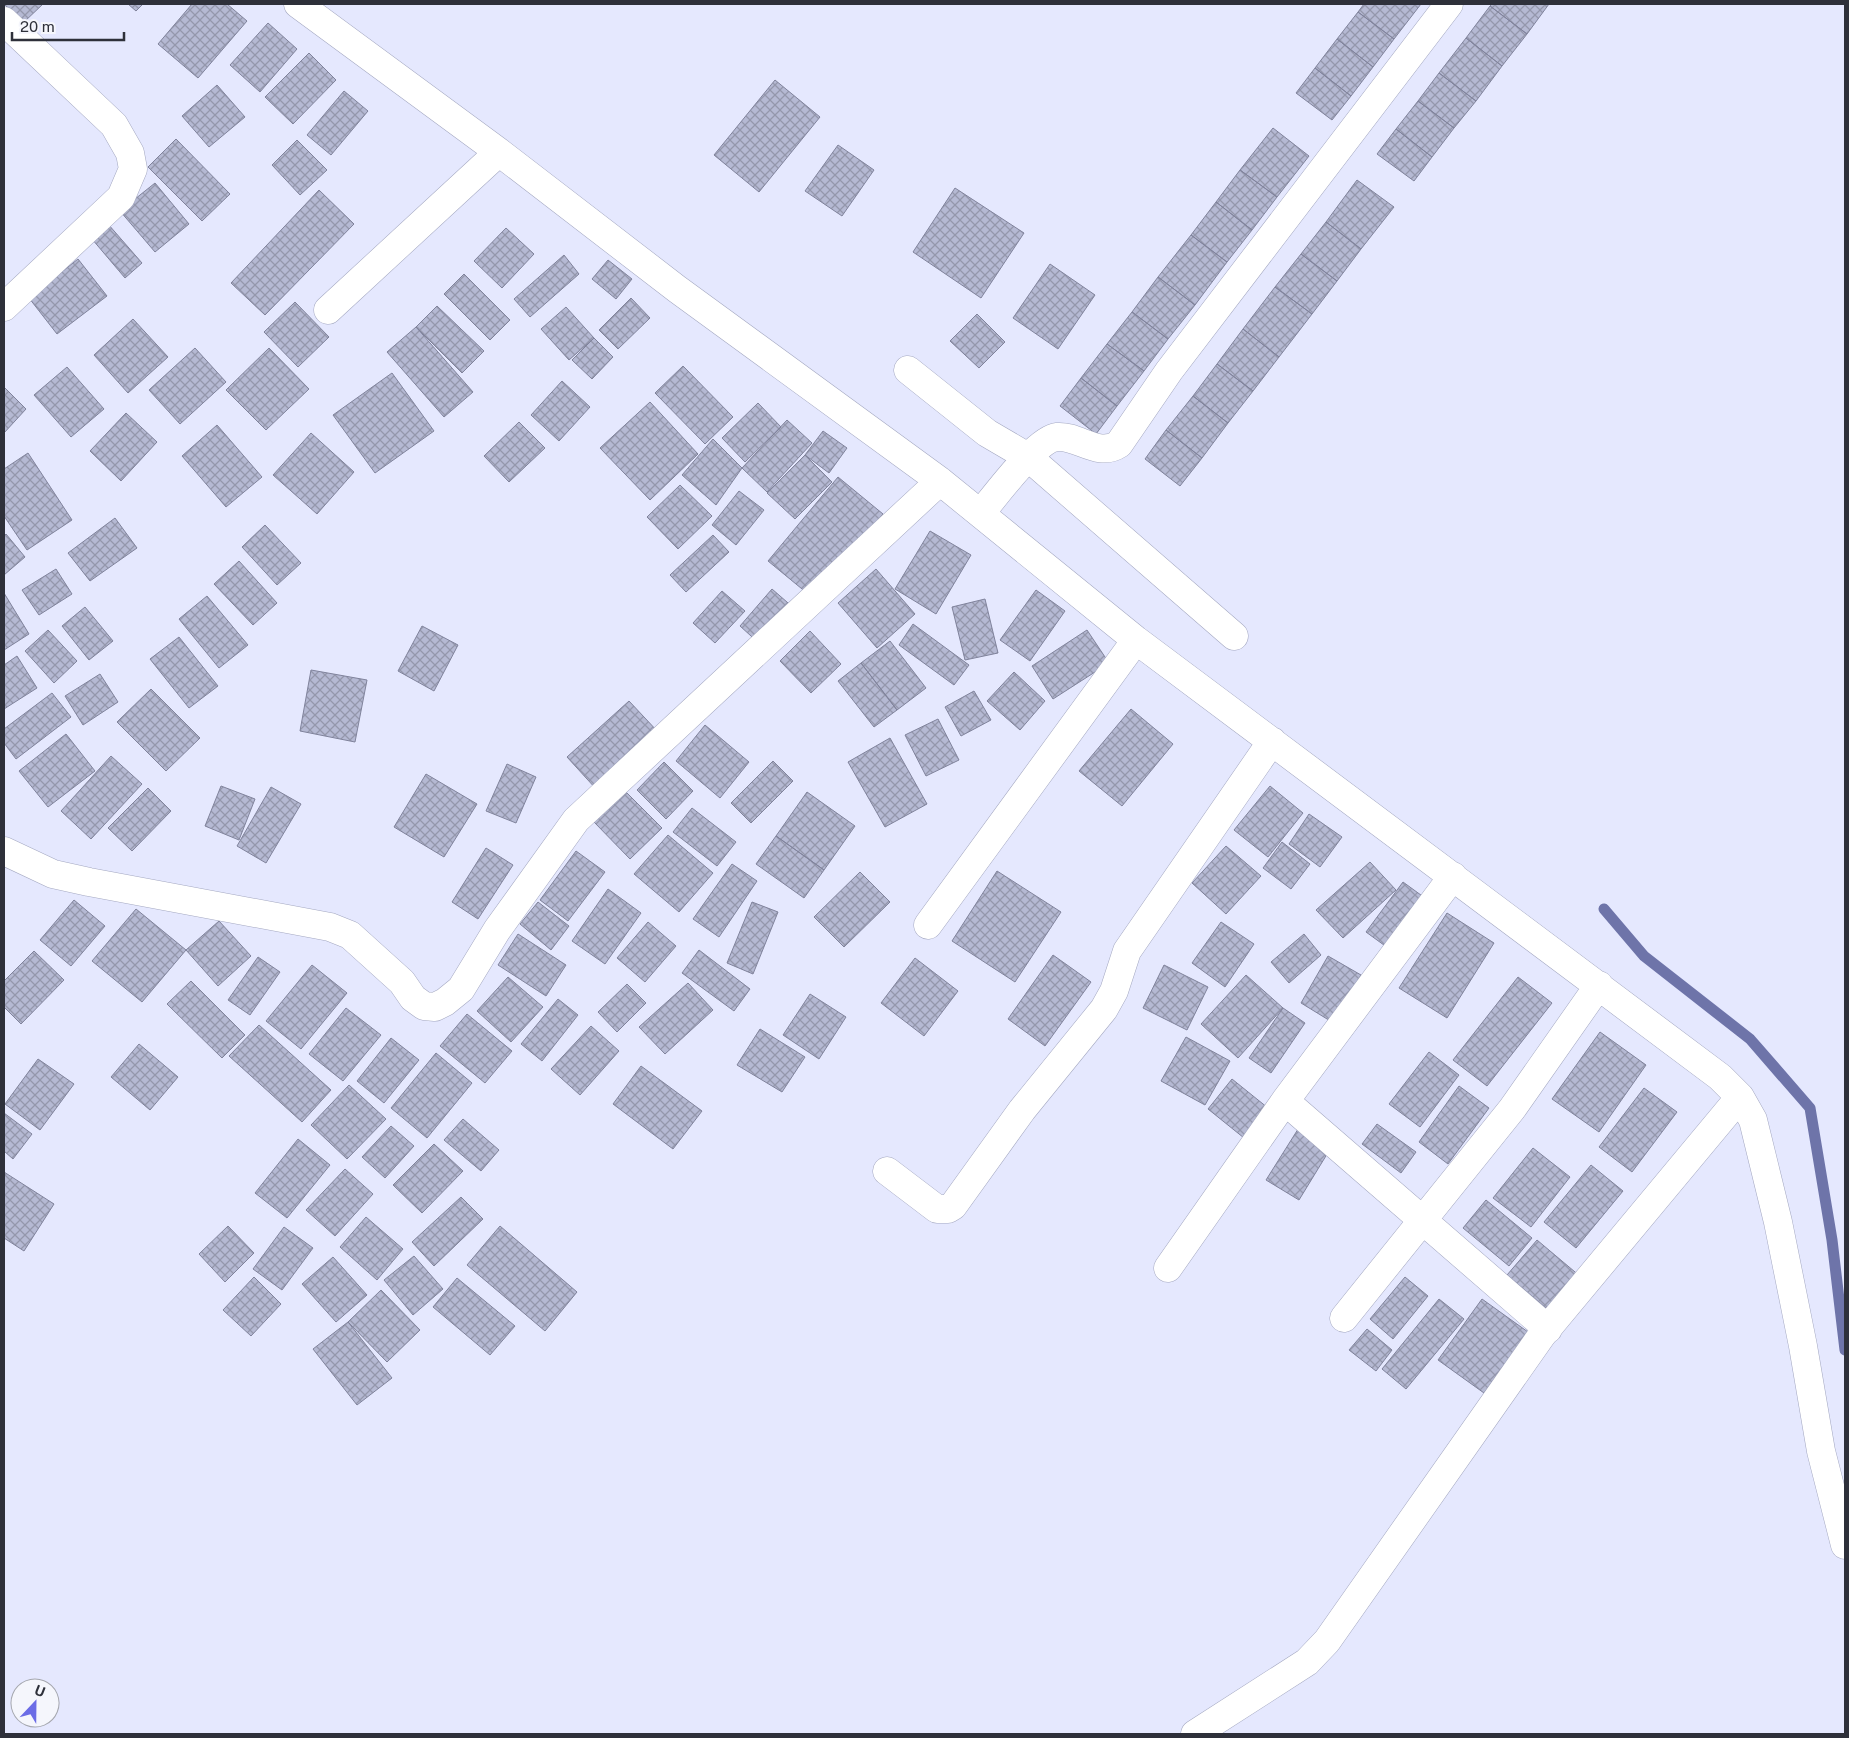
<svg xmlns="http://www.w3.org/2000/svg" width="1849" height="1738" font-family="'Public Sans',sans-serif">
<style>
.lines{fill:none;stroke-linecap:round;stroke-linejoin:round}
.stream{stroke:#6e74a9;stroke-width:11}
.building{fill:url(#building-cross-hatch);stroke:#80839c}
.street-casing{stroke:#a4a8c1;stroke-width:29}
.street{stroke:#fff;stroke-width:28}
</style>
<defs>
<pattern id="building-cross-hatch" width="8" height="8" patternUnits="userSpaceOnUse" patternTransform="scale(1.25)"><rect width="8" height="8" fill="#b5b9d3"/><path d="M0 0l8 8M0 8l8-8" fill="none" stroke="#9497ac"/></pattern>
</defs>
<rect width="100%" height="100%" fill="#e5e8fe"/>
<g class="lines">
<path class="stream" d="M 1604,909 L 1644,956 L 1750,1039 L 1810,1108 L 1832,1240 L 1845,1350"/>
</g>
<path class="building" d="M 4,4 L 43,4 L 23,23 Z
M 128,4 L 143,4 L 136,11 Z
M 192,4 L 227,4 L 247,21 L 198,78 L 158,44 Z
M 1364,4 L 1421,4 L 1394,39 L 1358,12 Z
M 1492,4 L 1549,4 L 1527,34 L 1490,6 Z
M 1490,6 L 1527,34 L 1502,66 L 1466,38 Z
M 1358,12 L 1394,39 L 1373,67 L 1337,39 Z
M 268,23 L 297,49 L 260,92 L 230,65 Z
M 1466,38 L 1502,66 L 1476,101 L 1439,73 Z
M 1337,39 L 1373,67 L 1351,96 L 1315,68 Z
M 309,53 L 336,80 L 293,124 L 265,97 Z
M 1315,68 L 1351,96 L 1332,120 L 1296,93 Z
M 1439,73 L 1476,101 L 1454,128 L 1418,101 Z
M 775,80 L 820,117 L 759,192 L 714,155 Z
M 217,85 L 245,117 L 209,147 L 182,116 Z
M 344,91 L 368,111 L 331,155 L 307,135 Z
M 1418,101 L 1454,128 L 1432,157 L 1396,129 Z
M 1273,128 L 1309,156 L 1277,197 L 1240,170 Z
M 1396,129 L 1432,157 L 1414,181 L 1377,154 Z
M 176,139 L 230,194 L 202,221 L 148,167 Z
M 297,140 L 327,170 L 300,195 L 272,165 Z
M 838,145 L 874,170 L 842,216 L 805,191 Z
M 1240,170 L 1277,197 L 1252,230 L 1216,202 Z
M 1357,180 L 1394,207 L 1361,249 L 1326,222 Z
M 155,183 L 189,224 L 155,252 L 120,211 Z
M 955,188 L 1024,233 L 981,298 L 913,252 Z
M 319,190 L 354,224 L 265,315 L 231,283 Z
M 1216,202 L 1252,230 L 1227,262 L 1191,235 Z
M 1326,222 L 1361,249 L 1337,281 L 1301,254 Z
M 108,224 L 142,263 L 125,278 L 92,239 Z
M 506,228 L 534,254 L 502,288 L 474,261 Z
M 1191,235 L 1227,262 L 1195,305 L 1158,277 Z
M 1301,254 L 1337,281 L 1312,314 L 1275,287 Z
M 564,255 L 579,274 L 530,317 L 514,299 Z
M 78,259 L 107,296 L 57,334 L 29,298 Z
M 608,260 L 632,279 L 616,299 L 592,279 Z
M 1050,264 L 1095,295 L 1058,349 L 1013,318 Z
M 464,274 L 510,320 L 490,340 L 444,294 Z
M 1158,277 L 1195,305 L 1168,339 L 1132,312 Z
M 1275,287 L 1312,314 L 1279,357 L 1243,329 Z
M 631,298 L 650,318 L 618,349 L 599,330 Z
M 295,302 L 329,337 L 298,367 L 264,332 Z
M 437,306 L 484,351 L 462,373 L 416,327 Z
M 566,307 L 594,338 L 569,360 L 541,329 Z
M 1132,312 L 1168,339 L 1144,371 L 1107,344 Z
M 977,314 L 1005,342 L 979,368 L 950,341 Z
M 133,319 L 168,357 L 128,393 L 94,355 Z
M 416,327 L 473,392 L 444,417 L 387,352 Z
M 1243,329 L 1279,357 L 1253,391 L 1217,364 Z
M 594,338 L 613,357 L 592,379 L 572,360 Z
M 1107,344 L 1144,371 L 1117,406 L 1081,378 Z
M 195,348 L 226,382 L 180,424 L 149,390 Z
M 269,348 L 309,389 L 266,430 L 226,390 Z
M 1217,364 L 1253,391 L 1228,423 L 1193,396 Z
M 683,366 L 733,417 L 705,444 L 655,393 Z
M 67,367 L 104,409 L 71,437 L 34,395 Z
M 392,373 L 434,431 L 375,473 L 333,415 Z
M 1081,378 L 1117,406 L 1096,434 L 1060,406 Z
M 562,381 L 590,407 L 559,441 L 531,415 Z
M 4,387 L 26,409 L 4,433 Z
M 1193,396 L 1228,423 L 1202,458 L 1166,430 Z
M 650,402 L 698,454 L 650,500 L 600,448 Z
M 758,403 L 781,427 L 745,462 L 722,438 Z
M 126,413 L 157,442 L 121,481 L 90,451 Z
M 787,420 L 812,443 L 767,492 L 742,468 Z
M 519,422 L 545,448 L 509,482 L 484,456 Z
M 217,425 L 262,477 L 226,507 L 182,456 Z
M 1166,430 L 1202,458 L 1180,486 L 1145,459 Z
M 823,431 L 847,448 L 829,473 L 805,455 Z
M 311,433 L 354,472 L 317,514 L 273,475 Z
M 713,439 L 742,468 L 716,505 L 682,475 Z
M 28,453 L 72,520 L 27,550 L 4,516 L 4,469 Z
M 805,455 L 832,482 L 795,519 L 767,493 Z
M 838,477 L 883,514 L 813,598 L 768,561 Z
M 680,485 L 712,516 L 678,549 L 647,517 Z
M 739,491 L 764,510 L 736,545 L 712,525 Z
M 115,518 L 137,548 L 90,581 L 68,553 Z
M 265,525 L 301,563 L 277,585 L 242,547 Z
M 930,531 L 971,555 L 936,614 L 895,589 Z
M 6,534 L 25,557 L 4,575 L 4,536 Z
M 713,535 L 729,552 L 686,592 L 670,575 Z
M 239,561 L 277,603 L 253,625 L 214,584 Z
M 56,569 L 72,594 L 39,615 L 22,590 Z
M 876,569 L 915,614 L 877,648 L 838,603 Z
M 772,589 L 795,609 L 762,646 L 740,626 Z
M 1036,590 L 1065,611 L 1030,661 L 1000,640 Z
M 722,591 L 745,611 L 715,643 L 693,623 Z
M 4,593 L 29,634 L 4,650 Z
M 207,596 L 248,645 L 219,668 L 179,619 Z
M 985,599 L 998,653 L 965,660 L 952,607 Z
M 85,607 L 113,641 L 89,660 L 62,626 Z
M 913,624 L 969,665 L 954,685 L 899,645 Z
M 422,626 L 458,645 L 434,691 L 398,671 Z
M 48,630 L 77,661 L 54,683 L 25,651 Z
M 1087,630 L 1109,663 L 1053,699 L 1032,666 Z
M 810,631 L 841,664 L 811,693 L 780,661 Z
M 179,637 L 218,686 L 189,708 L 150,659 Z
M 890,641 L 926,688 L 897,710 L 861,663 Z
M 17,656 L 37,688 L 4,709 L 4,665 Z
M 861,663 L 897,710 L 874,727 L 838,681 Z
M 311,670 L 367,680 L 355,742 L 300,731 Z
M 1014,672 L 1045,701 L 1020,730 L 987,701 Z
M 100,674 L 118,702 L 83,725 L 65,696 Z
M 151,689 L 200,738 L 166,771 L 117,722 Z
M 974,691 L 991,720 L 961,736 L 945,707 Z
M 52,693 L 71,717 L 16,759 L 4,743 L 4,729 Z
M 629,701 L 659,733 L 597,790 L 567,757 Z
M 1131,709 L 1173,744 L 1122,806 L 1079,771 Z
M 938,719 L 959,760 L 926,776 L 905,735 Z
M 705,725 L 749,762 L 720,798 L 676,761 Z
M 66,734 L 95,771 L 48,807 L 19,771 Z
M 890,738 L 927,804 L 885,827 L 848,762 Z
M 111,756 L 142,784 L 91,839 L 61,811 Z
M 773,761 L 793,781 L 751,823 L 731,803 Z
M 664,762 L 693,791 L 666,819 L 637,790 Z
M 507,764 L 536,777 L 516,823 L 486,811 Z
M 426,774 L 477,804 L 444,857 L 394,827 Z
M 221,786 L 255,799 L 239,840 L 205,826 Z
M 1270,786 L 1303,813 L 1268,857 L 1234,830 Z
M 271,787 L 301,804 L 266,863 L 237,846 Z
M 148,788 L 171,811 L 132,851 L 108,828 Z
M 625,791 L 662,828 L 630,859 L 594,822 Z
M 807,792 L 855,826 L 824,870 L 776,836 Z
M 692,808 L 736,842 L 717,866 L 673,832 Z
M 1309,814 L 1342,837 L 1320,867 L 1289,844 Z
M 668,835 L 713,873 L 679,912 L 634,874 Z
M 776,836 L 824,870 L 804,898 L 756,864 Z
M 1282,842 L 1310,864 L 1291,889 L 1263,868 Z
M 1226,846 L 1261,876 L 1226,914 L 1192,883 Z
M 486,848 L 513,865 L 478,919 L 452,902 Z
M 576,851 L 605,872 L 568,921 L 540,900 Z
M 1370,862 L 1396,890 L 1343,938 L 1316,910 Z
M 732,864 L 757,881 L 719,937 L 693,919 Z
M 997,871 L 1061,912 L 1015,982 L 952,941 Z
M 860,872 L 890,902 L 844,947 L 814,917 Z
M 1403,882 L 1425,898 L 1388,948 L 1366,932 Z
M 608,889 L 641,913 L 605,964 L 572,941 Z
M 74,900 L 105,926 L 71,966 L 40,940 Z
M 538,902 L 569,926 L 551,950 L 520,924 Z
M 752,902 L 778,912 L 753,974 L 727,963 Z
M 136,909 L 186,950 L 142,1002 L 92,961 Z
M 1447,913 L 1494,943 L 1447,1018 L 1399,988 Z
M 219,921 L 251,956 L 218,986 L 186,950 Z
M 648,922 L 676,946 L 645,982 L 617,958 Z
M 1221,922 L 1254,944 L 1225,987 L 1192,963 Z
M 518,934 L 566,965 L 546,996 L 498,965 Z
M 1304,934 L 1321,955 L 1289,983 L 1271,962 Z
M 699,950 L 750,989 L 734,1011 L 682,973 Z
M 34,951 L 64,980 L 21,1024 L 4,1007 L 4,981 Z
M 1053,955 L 1091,982 L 1045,1046 L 1008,1019 Z
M 1328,956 L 1361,975 L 1332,1022 L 1301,1003 Z
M 258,957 L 280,972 L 250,1015 L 228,1000 Z
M 915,958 L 958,991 L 924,1036 L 881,1003 Z
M 312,965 L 347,993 L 301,1049 L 266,1021 Z
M 1164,965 L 1208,987 L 1187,1030 L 1143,1008 Z
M 1246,975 L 1283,1008 L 1238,1058 L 1201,1024 Z
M 508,977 L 543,1007 L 511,1042 L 477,1011 Z
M 1518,977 L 1552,1003 L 1487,1086 L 1453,1060 Z
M 191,981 L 245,1035 L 222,1058 L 167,1004 Z
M 688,983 L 713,1010 L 665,1054 L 639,1027 Z
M 627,984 L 646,1003 L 617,1032 L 598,1012 Z
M 810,994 L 846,1017 L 819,1059 L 783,1035 Z
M 558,999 L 578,1015 L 542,1061 L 521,1044 Z
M 346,1008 L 381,1035 L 343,1081 L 309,1054 Z
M 1283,1008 L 1305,1023 L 1271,1073 L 1249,1058 Z
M 467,1014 L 512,1051 L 485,1083 L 440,1046 Z
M 259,1025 L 331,1090 L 302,1122 L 229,1056 Z
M 591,1026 L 619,1051 L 580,1095 L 551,1069 Z
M 760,1029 L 805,1057 L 782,1092 L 737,1065 Z
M 1600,1032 L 1646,1065 L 1599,1132 L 1552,1099 Z
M 1186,1037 L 1230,1061 L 1205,1105 L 1161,1081 Z
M 391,1038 L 419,1060 L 384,1103 L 357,1081 Z
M 139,1044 L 178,1077 L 150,1110 L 111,1077 Z
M 1429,1052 L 1459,1075 L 1420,1127 L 1389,1104 Z
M 436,1053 L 472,1083 L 427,1138 L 391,1108 Z
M 38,1059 L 74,1084 L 40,1130 L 5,1104 Z
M 641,1066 L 702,1111 L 673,1149 L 613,1104 Z
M 1232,1079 L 1273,1112 L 1249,1142 L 1208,1109 Z
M 349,1085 L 386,1119 L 347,1159 L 311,1125 Z
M 1459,1086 L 1489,1108 L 1448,1164 L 1419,1142 Z
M 1644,1088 L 1677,1112 L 1632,1172 L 1599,1147 Z
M 4,1113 L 32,1134 L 13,1159 L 4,1151 Z
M 463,1119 L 499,1150 L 481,1171 L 444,1140 Z
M 1377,1124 L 1416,1152 L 1401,1173 L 1362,1144 Z
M 391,1126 L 414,1146 L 385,1178 L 362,1157 Z
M 1300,1126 L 1332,1146 L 1299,1200 L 1266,1180 Z
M 298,1139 L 330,1165 L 287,1218 L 255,1193 Z
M 434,1144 L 463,1171 L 422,1213 L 393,1185 Z
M 1533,1148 L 1570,1177 L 1531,1227 L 1493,1198 Z
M 1591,1165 L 1623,1191 L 1576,1248 L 1544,1222 Z
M 345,1169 L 373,1194 L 335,1236 L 306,1210 Z
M 4,1172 L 54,1204 L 24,1251 L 4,1238 Z
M 461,1197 L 483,1219 L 434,1266 L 412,1242 Z
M 1486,1200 L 1532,1238 L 1509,1266 L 1463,1228 Z
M 366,1217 L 403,1249 L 377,1280 L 340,1247 Z
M 228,1226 L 254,1253 L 225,1282 L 199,1254 Z
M 500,1226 L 577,1292 L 545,1331 L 467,1265 Z
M 284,1227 L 313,1248 L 282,1290 L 253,1269 Z
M 1537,1240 L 1581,1277 L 1552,1313 L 1507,1275 Z
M 414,1256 L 443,1289 L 413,1315 L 384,1280 Z
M 333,1257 L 367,1295 L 336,1322 L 302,1284 Z
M 254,1277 L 281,1304 L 251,1336 L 223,1310 Z
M 1405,1277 L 1428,1296 L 1393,1339 L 1370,1319 Z
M 457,1278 L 515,1326 L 490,1355 L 433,1307 Z
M 381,1290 L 420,1330 L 387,1362 L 348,1322 Z
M 1439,1299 L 1464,1319 L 1406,1389 L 1382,1369 Z
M 1482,1299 L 1528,1332 L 1484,1393 L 1438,1360 Z
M 348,1322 L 392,1378 L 357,1405 L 313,1349 Z
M 1367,1329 L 1392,1350 L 1376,1371 L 1349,1350 Z"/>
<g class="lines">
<g class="street-casing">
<path id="street" d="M 298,4 L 499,152 L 677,289 L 940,481 L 1136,640 L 1720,1077 L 1740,1097 L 1753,1120 L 1778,1222 L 1803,1346 L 1821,1451 L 1845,1545
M 4,21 L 114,125 L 130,153 L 133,169 L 121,197 L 4,307
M 328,310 L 499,152
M 908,370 L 987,433 L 1028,457 L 1234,636
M 981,513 C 995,496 1037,439 1057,437 C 1078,435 1098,458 1119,444 L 1169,371 L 1449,4
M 4,851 L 53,874 L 89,882 L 330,927 L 350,935 L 402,982 L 413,998 L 424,1006 L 435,1007 L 445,1002 L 461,989 L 497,930 L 576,820 L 940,481
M 928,925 L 1136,640
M 1285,1101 L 1548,1329
M 887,1171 L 937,1209 L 948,1209 L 953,1206 L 1022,1110 L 1104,1009 L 1114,991 L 1127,951 L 1272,741
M 1168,1268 L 1285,1101 L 1453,876
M 1344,1318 L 1512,1109 L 1599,985
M 1195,1734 L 1307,1662 L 1327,1641 L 1542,1335 L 1740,1097"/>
</g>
<use href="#street" class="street"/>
</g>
<rect width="1849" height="1738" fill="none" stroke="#2e303a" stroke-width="10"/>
<g transform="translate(35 1703) rotate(22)"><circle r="24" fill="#f5f6fc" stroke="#a5a7ae"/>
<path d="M0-4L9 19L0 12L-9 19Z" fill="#6b6ce6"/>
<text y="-8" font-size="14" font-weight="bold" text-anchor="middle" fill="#2e303a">U</text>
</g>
<path d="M12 32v8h112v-8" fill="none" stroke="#2e303a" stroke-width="2.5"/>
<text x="20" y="32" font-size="15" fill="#2e303a" stroke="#f5f6fc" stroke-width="4" paint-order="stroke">20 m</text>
</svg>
